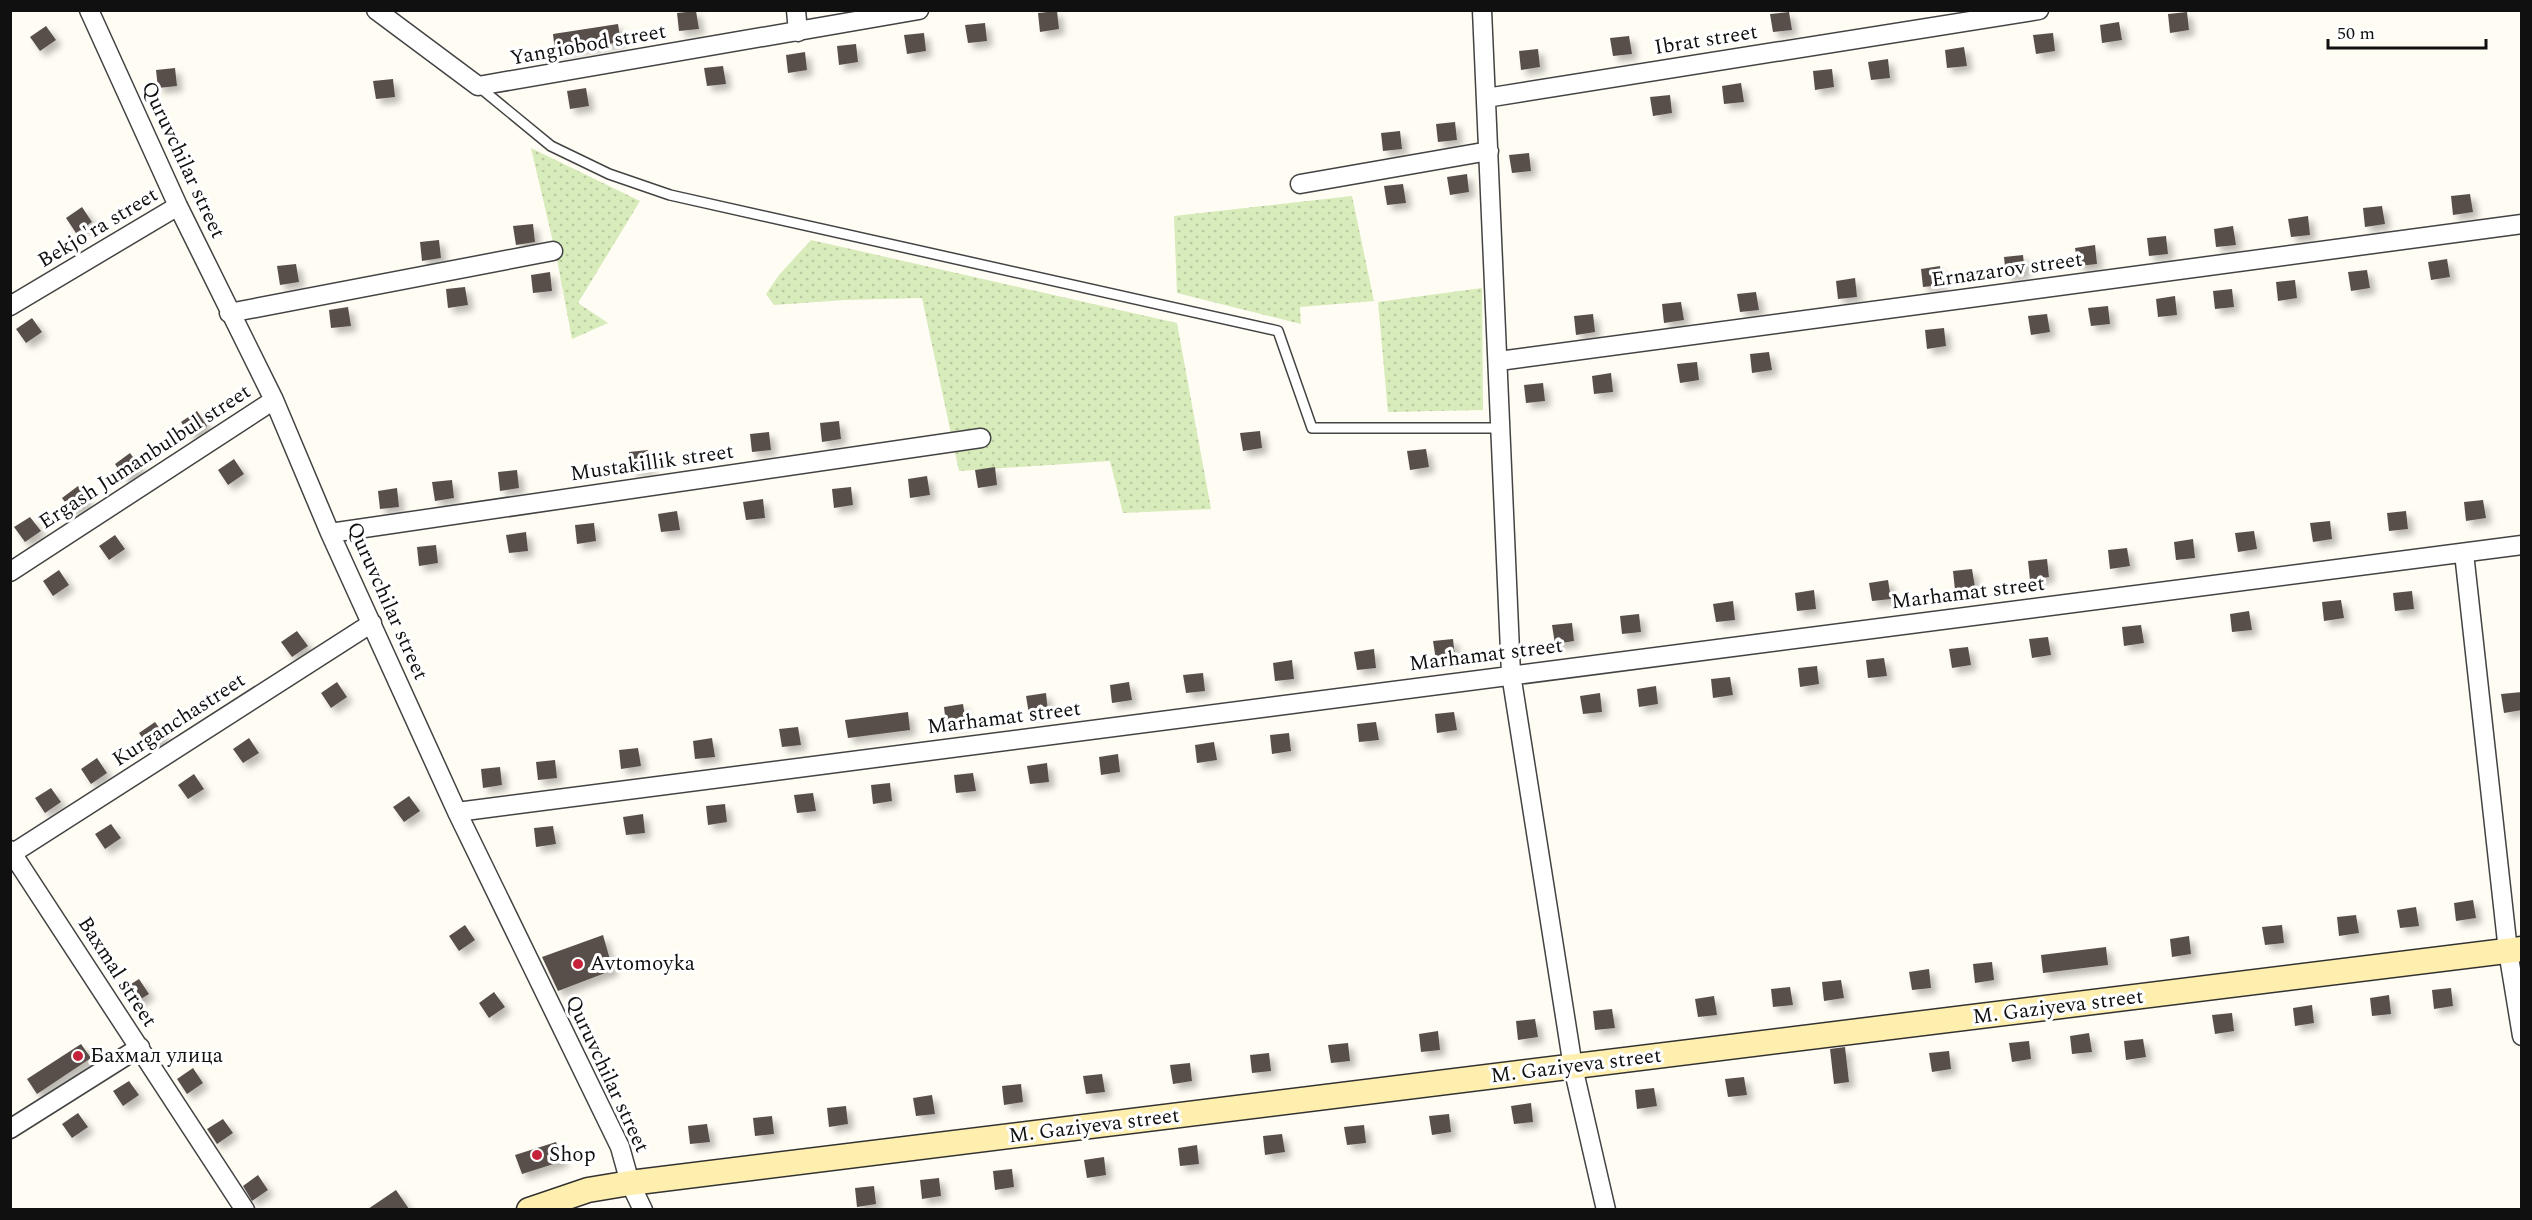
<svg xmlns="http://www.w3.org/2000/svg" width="2532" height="1220" font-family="Spectral,serif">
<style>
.grass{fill:url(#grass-dots)}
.building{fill:#59504c;filter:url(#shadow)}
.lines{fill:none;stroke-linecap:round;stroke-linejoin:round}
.lane-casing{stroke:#434343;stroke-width:12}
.street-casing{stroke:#434343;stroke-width:21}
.secondary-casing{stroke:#323232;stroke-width:27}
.lane{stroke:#fff;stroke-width:9}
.street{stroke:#fff;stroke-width:18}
.secondary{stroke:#ffefae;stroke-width:24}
.poi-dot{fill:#c52339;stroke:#fff;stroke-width:2}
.labels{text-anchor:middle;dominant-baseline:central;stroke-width:6;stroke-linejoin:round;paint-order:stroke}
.street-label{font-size:21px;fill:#101010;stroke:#fff}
.poi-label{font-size:21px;fill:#101010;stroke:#fff;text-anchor:start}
</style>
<defs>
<pattern id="grass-dots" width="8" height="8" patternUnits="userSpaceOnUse" patternTransform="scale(1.5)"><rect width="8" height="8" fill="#d8ebba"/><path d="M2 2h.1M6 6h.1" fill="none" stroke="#b8c89f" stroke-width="1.8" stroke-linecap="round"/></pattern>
<filter id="shadow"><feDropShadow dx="5.5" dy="5.5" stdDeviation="3" flood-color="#0004"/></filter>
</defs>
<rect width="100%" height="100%" fill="#fffcf3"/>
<path class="grass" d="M 531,148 L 640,201 L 578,303 L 608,323 L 572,339 L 557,259 Z
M 1352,196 L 1374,301 L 1300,307 L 1301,324 L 1177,293 L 1174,216 Z
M 811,240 L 1177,323 L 1211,509 L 1123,513 L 1110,461 L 959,471 L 922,298 L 845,300 L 774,305 L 766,294 L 779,275 Z
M 1482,288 L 1483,410 L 1388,412 L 1378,302 Z"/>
<path class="building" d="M 696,11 L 699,29 L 679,31 L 677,13 Z
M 1057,11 L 1059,29 L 1040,32 L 1038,13 Z
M 1789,12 L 1792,30 L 1773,32 L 1770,14 Z
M 2187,12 L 2189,30 L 2170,33 L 2168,14 Z
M 2119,22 L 2122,40 L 2102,43 L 2100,25 Z
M 985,23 L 987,41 L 968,43 L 965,25 Z
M 618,24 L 621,42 L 555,52 L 553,34 Z
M 46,26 L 56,40 L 40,51 L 30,37 Z
M 924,33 L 926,51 L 907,54 L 904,35 Z
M 2053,33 L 2055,51 L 2036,54 L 2033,35 Z
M 1629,36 L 1632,54 L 1613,56 L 1610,38 Z
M 856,44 L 858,62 L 839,65 L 837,46 Z
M 1964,47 L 1967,66 L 1947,68 L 1945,50 Z
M 1538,49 L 1540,67 L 1521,70 L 1519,51 Z
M 805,52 L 807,70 L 788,73 L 786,55 Z
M 1888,59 L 1890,78 L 1871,80 L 1868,62 Z
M 723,66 L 726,84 L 707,86 L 704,68 Z
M 175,68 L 177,86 L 158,88 L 156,70 Z
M 1832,69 L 1834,87 L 1815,90 L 1813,71 Z
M 393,79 L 395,97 L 376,99 L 373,81 Z
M 1741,83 L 1744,102 L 1724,104 L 1722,86 Z
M 586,88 L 589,106 L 570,109 L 567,91 Z
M 1670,95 L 1672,113 L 1653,116 L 1650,97 Z
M 1455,122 L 1457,140 L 1438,142 L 1436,124 Z
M 1400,131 L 1402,149 L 1383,151 L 1381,133 Z
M 1529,153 L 1531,171 L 1512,173 L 1509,155 Z
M 1467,174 L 1469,192 L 1450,195 L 1447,177 Z
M 1403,184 L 1406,203 L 1387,205 L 1384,186 Z
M 2470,194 L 2473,212 L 2453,215 L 2451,196 Z
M 2382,206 L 2385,224 L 2365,227 L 2363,208 Z
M 82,207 L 92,222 L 76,233 L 66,218 Z
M 2308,216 L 2310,235 L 2291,237 L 2288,219 Z
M 533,224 L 535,242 L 516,245 L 513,226 Z
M 2233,226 L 2236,245 L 2216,247 L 2214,229 Z
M 2166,236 L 2168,254 L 2149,256 L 2147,238 Z
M 439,240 L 441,258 L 422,261 L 420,242 Z
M 2095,245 L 2097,264 L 2078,266 L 2075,248 Z
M 2023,255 L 2025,273 L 2006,276 L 2004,257 Z
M 2447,259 L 2450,277 L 2431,280 L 2428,262 Z
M 296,264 L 299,282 L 280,285 L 277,266 Z
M 1940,266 L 1942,285 L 1923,287 L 1921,269 Z
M 2367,270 L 2370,288 L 2351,291 L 2348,272 Z
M 550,272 L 552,291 L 533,293 L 531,275 Z
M 1855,278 L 1857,297 L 1838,299 L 1836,281 Z
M 2295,280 L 2297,298 L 2278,301 L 2276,282 Z
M 465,287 L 468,305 L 448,308 L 446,289 Z
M 2232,289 L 2234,307 L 2215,309 L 2213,291 Z
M 1756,292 L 1759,310 L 1740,312 L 1737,294 Z
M 2175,296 L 2177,315 L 2158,317 L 2156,299 Z
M 1681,302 L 1684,320 L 1664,323 L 1662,304 Z
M 2108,306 L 2110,324 L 2091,326 L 2088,308 Z
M 348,307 L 351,326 L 331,328 L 329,310 Z
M 1593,314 L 1595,332 L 1576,335 L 1574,316 Z
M 2047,314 L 2050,332 L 2031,335 L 2028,316 Z
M 32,318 L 42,332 L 26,343 L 16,329 Z
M 1944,328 L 1946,346 L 1927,349 L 1925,330 Z
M 1769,352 L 1772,370 L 1752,373 L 1750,354 Z
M 1697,362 L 1699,380 L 1680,383 L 1677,364 Z
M 1611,373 L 1613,392 L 1594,394 L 1592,376 Z
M 1543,383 L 1545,401 L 1526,403 L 1524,385 Z
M 197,411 L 207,426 L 191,436 L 181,422 Z
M 839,421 L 841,439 L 822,442 L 820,423 Z
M 1260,431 L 1262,448 L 1243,451 L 1240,433 Z
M 769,432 L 771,450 L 752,452 L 750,434 Z
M 1426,449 L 1429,467 L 1410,470 L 1407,451 Z
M 648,450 L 651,468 L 631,471 L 629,452 Z
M 130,453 L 141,468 L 125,479 L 115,464 Z
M 234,459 L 244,474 L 228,485 L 218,470 Z
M 995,467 L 997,485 L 978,488 L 975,470 Z
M 517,470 L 519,488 L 500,491 L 498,472 Z
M 927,476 L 930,495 L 910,498 L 908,479 Z
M 452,480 L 454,498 L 435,501 L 432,482 Z
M 78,486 L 88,501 L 72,512 L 62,498 Z
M 851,487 L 853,505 L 834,508 L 832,489 Z
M 397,488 L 399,507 L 380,509 L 378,491 Z
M 763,499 L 765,518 L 746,520 L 743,502 Z
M 2483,500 L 2486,518 L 2466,521 L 2464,502 Z
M 677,511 L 680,530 L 661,532 L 658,514 Z
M 2406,511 L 2408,529 L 2389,531 L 2387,513 Z
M 30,517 L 41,531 L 25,542 L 14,527 Z
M 2330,521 L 2332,539 L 2313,542 L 2310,523 Z
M 594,523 L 596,541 L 577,544 L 575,525 Z
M 2254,531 L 2257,549 L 2238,552 L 2235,533 Z
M 526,532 L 528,551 L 509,553 L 506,535 Z
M 115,535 L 125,549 L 109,560 L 99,546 Z
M 2193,539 L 2195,558 L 2176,560 L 2174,542 Z
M 436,545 L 438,563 L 419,566 L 417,547 Z
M 2127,548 L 2130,566 L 2110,569 L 2108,550 Z
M 2047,559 L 2049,577 L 2030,580 L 2028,561 Z
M 1972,569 L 1975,587 L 1955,590 L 1953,571 Z
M 59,570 L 69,585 L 53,596 L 43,581 Z
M 1888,580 L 1891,599 L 1872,601 L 1869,583 Z
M 1814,590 L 1816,609 L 1797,611 L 1795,593 Z
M 2412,591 L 2414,609 L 2395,611 L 2393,593 Z
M 2341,600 L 2344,618 L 2324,621 L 2322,602 Z
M 1733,601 L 1735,620 L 1716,622 L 1713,604 Z
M 2249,611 L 2252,630 L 2232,632 L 2230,614 Z
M 1639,614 L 1641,632 L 1622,634 L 1620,616 Z
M 1572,623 L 1574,641 L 1555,644 L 1552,625 Z
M 2141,625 L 2144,643 L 2124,646 L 2122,627 Z
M 297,631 L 308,646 L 292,657 L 281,642 Z
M 2048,637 L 2051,655 L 2032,658 L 2029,639 Z
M 1453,639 L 1455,657 L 1436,660 L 1433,641 Z
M 1968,647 L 1971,665 L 1952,668 L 1949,649 Z
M 1374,649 L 1376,668 L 1357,670 L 1354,652 Z
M 1884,658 L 1887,676 L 1868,678 L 1866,660 Z
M 1292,660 L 1294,679 L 1275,681 L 1273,663 Z
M 1817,666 L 1819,684 L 1800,687 L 1798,668 Z
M 1203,673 L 1205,691 L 1186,693 L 1183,675 Z
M 1730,677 L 1733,695 L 1713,698 L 1711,679 Z
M 337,682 L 347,697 L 331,708 L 321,693 Z
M 1129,682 L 1132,700 L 1112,703 L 1110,685 Z
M 1656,686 L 1658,704 L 1639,707 L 1637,689 Z
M 2522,692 L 2522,710 L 2504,713 L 2501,694 Z
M 1046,693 L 1048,712 L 1029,714 L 1026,696 Z
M 1600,693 L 1602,712 L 1583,714 L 1580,696 Z
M 963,704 L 966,723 L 946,725 L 944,707 Z
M 908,712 L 910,730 L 848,738 L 845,720 Z
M 1454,712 L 1457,730 L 1437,733 L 1435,714 Z
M 155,722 L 165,736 L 149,747 L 139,733 Z
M 1376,722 L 1379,740 L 1359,742 L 1357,724 Z
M 798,727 L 801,745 L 782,747 L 779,729 Z
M 1289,733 L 1291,751 L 1272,754 L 1270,735 Z
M 249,738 L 259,753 L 243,763 L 233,749 Z
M 712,738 L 715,757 L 695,759 L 693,741 Z
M 1214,742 L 1217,760 L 1197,763 L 1195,745 Z
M 638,748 L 641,766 L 621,769 L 619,750 Z
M 1118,754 L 1120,772 L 1101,775 L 1099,757 Z
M 97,758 L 107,773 L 91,784 L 81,769 Z
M 555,760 L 557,778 L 538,780 L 536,762 Z
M 1047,763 L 1049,782 L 1030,784 L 1027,766 Z
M 500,767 L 502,785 L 483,788 L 481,769 Z
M 973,773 L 976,791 L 956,793 L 954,775 Z
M 194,774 L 204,789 L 188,799 L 178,785 Z
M 890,783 L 892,801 L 873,804 L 871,785 Z
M 51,788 L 61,802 L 45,813 L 35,798 Z
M 813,793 L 816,811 L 797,813 L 794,795 Z
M 409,796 L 420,811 L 404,822 L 393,807 Z
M 725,804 L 727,822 L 708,825 L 706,806 Z
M 643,814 L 645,833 L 626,835 L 623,817 Z
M 111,824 L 121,838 L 105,849 L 95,834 Z
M 553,826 L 556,844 L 536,847 L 534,828 Z
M 2473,900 L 2476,918 L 2456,921 L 2454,903 Z
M 2416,907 L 2419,926 L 2400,928 L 2397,910 Z
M 2356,915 L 2359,933 L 2339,936 L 2337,917 Z
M 465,925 L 475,940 L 459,951 L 449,936 Z
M 2282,925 L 2284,943 L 2265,945 L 2262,927 Z
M 603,935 L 613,970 L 558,991 L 542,957 Z
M 2189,936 L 2191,954 L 2172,957 L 2170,939 Z
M 2106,947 L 2108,965 L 2043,973 L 2041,955 Z
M 1992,962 L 1994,980 L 1975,983 L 1973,964 Z
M 1929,969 L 1931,988 L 1912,990 L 1909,972 Z
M 139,979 L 149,994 L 133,1004 L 123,989 Z
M 1841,980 L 1844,998 L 1824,1001 L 1822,982 Z
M 1790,987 L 1793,1005 L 1773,1007 L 1771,989 Z
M 2451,988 L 2453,1006 L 2434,1009 L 2432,990 Z
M 494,992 L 505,1007 L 489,1018 L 479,1003 Z
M 2389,995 L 2391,1014 L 2372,1016 L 2370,998 Z
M 1714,996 L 1717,1015 L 1698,1017 L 1695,999 Z
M 2312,1005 L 2314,1023 L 2295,1026 L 2293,1008 Z
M 1612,1009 L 1615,1028 L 1595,1030 L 1593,1011 Z
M 2232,1013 L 2234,1031 L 2215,1034 L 2212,1015 Z
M 1535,1019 L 1538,1037 L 1518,1040 L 1516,1021 Z
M 1438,1031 L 1440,1050 L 1421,1052 L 1419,1034 Z
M 2089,1033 L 2092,1052 L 2072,1054 L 2070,1036 Z
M 2143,1039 L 2146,1057 L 2126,1060 L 2124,1041 Z
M 2029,1041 L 2031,1059 L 2012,1062 L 2009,1043 Z
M 1348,1043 L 1350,1061 L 1331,1063 L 1328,1045 Z
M 81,1044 L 91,1058 L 37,1094 L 27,1079 Z
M 1845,1047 L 1849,1082 L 1834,1084 L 1830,1049 Z
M 1949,1051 L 1951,1069 L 1932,1072 L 1929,1053 Z
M 1269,1053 L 1271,1071 L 1252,1073 L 1250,1055 Z
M 1190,1063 L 1192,1081 L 1173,1084 L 1170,1065 Z
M 193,1068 L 203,1083 L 187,1094 L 177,1079 Z
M 1102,1074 L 1105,1092 L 1086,1094 L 1083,1076 Z
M 1744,1077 L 1747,1095 L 1728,1097 L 1725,1079 Z
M 129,1081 L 139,1095 L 123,1106 L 113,1091 Z
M 1021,1084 L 1023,1102 L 1004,1105 L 1002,1086 Z
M 1654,1088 L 1657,1106 L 1637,1109 L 1635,1090 Z
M 932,1095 L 935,1114 L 916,1116 L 913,1098 Z
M 1531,1103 L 1533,1122 L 1514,1124 L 1511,1106 Z
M 846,1106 L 848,1124 L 829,1127 L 827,1108 Z
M 78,1113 L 88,1127 L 72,1138 L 62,1124 Z
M 1449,1114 L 1451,1132 L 1432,1135 L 1429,1116 Z
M 772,1116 L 774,1134 L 755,1136 L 753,1118 Z
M 223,1119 L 233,1133 L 217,1144 L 207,1129 Z
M 707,1124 L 710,1142 L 690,1144 L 688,1126 Z
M 1364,1125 L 1366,1143 L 1347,1145 L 1344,1127 Z
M 1282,1134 L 1285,1152 L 1265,1155 L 1263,1136 Z
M 556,1142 L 563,1161 L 522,1174 L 515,1155 Z
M 1197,1145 L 1199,1164 L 1180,1166 L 1178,1148 Z
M 1104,1157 L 1106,1175 L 1087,1178 L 1084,1160 Z
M 1012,1169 L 1014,1187 L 995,1190 L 993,1171 Z
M 258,1175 L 268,1190 L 252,1201 L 243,1186 Z
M 939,1178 L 941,1196 L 922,1199 L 920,1180 Z
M 874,1186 L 876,1204 L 857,1207 L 855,1188 Z
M 396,1190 L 409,1209 L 368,1209 Z"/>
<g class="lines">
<g class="lane-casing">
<path id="lane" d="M 478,86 L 551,146 L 609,174 L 670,195 L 1278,331 L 1312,428 L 1499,428"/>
</g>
<g class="street-casing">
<path id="street" d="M 89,10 L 178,206 L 274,400 L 330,533 L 457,812 L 620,1147 L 630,1183 L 643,1210
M 376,10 L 478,86 L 919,10
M 796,10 L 798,32
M 1482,10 L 1511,674 L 1573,1067 L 1606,1210
M 1486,98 L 2039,10
M 1300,184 L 1489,151
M 10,306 L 178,206
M 229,313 L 553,251
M 1499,361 L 2522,224
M 330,533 L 981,438
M 2464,553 L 2508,951 L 2522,1036
M 10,572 L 274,400
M 457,812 L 2522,545
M 10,850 L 245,1210
M 10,855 L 372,623
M 10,1129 L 140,1047"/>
</g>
<g class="secondary-casing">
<path id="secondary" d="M 529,1210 L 588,1190 L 630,1183 L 2522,949"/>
</g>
<use href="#lane" class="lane"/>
<use href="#street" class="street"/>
<use href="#secondary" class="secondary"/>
</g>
<g class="poi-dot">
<circle cx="578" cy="964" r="6"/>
<circle cx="78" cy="1056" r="6"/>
<circle cx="537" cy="1155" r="6"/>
</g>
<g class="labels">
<g class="street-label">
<text transform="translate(1706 40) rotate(-9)">Ibrat street</text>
<text transform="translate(588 45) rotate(-10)">Yangiobod street</text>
<text transform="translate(183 160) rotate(65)">Quruvchilar street</text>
<text transform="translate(98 228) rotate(-31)">Bekjo'ra street</text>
<text transform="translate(2007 270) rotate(-8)">Ernazarov street</text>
<text transform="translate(145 457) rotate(-33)">Ergash Jumanbulbul street</text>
<text transform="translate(652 463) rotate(-8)">Mustakillik street</text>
<text transform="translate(1968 593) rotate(-7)">Marhamat street</text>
<text transform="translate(387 601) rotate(66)">Quruvchilar street</text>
<text transform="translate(1486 655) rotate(-7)">Marhamat street</text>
<text transform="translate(1004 718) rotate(-7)">Marhamat street</text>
<text transform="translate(179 720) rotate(-33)">Kurganchastreet</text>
<text transform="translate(117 972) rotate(57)">Baxmal street</text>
<text transform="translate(2058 1007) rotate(-7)">M. Gaziyeva street</text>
<text transform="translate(1576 1066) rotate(-7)">M. Gaziyeva street</text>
<text transform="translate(607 1074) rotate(65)">Quruvchilar street</text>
<text transform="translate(1094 1126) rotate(-7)">M. Gaziyeva street</text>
</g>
<g class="poi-label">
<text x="590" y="964">Avtomoyka</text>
<text x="90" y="1056">Бахмал улица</text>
<text x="549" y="1155">Shop</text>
</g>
</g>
<rect width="2532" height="1220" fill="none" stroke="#101010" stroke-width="24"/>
<path d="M2328 39v9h158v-9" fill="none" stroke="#101010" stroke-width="3"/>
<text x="2337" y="39" font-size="18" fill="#101010" stroke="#ffffff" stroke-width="4.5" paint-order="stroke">50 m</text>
</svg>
